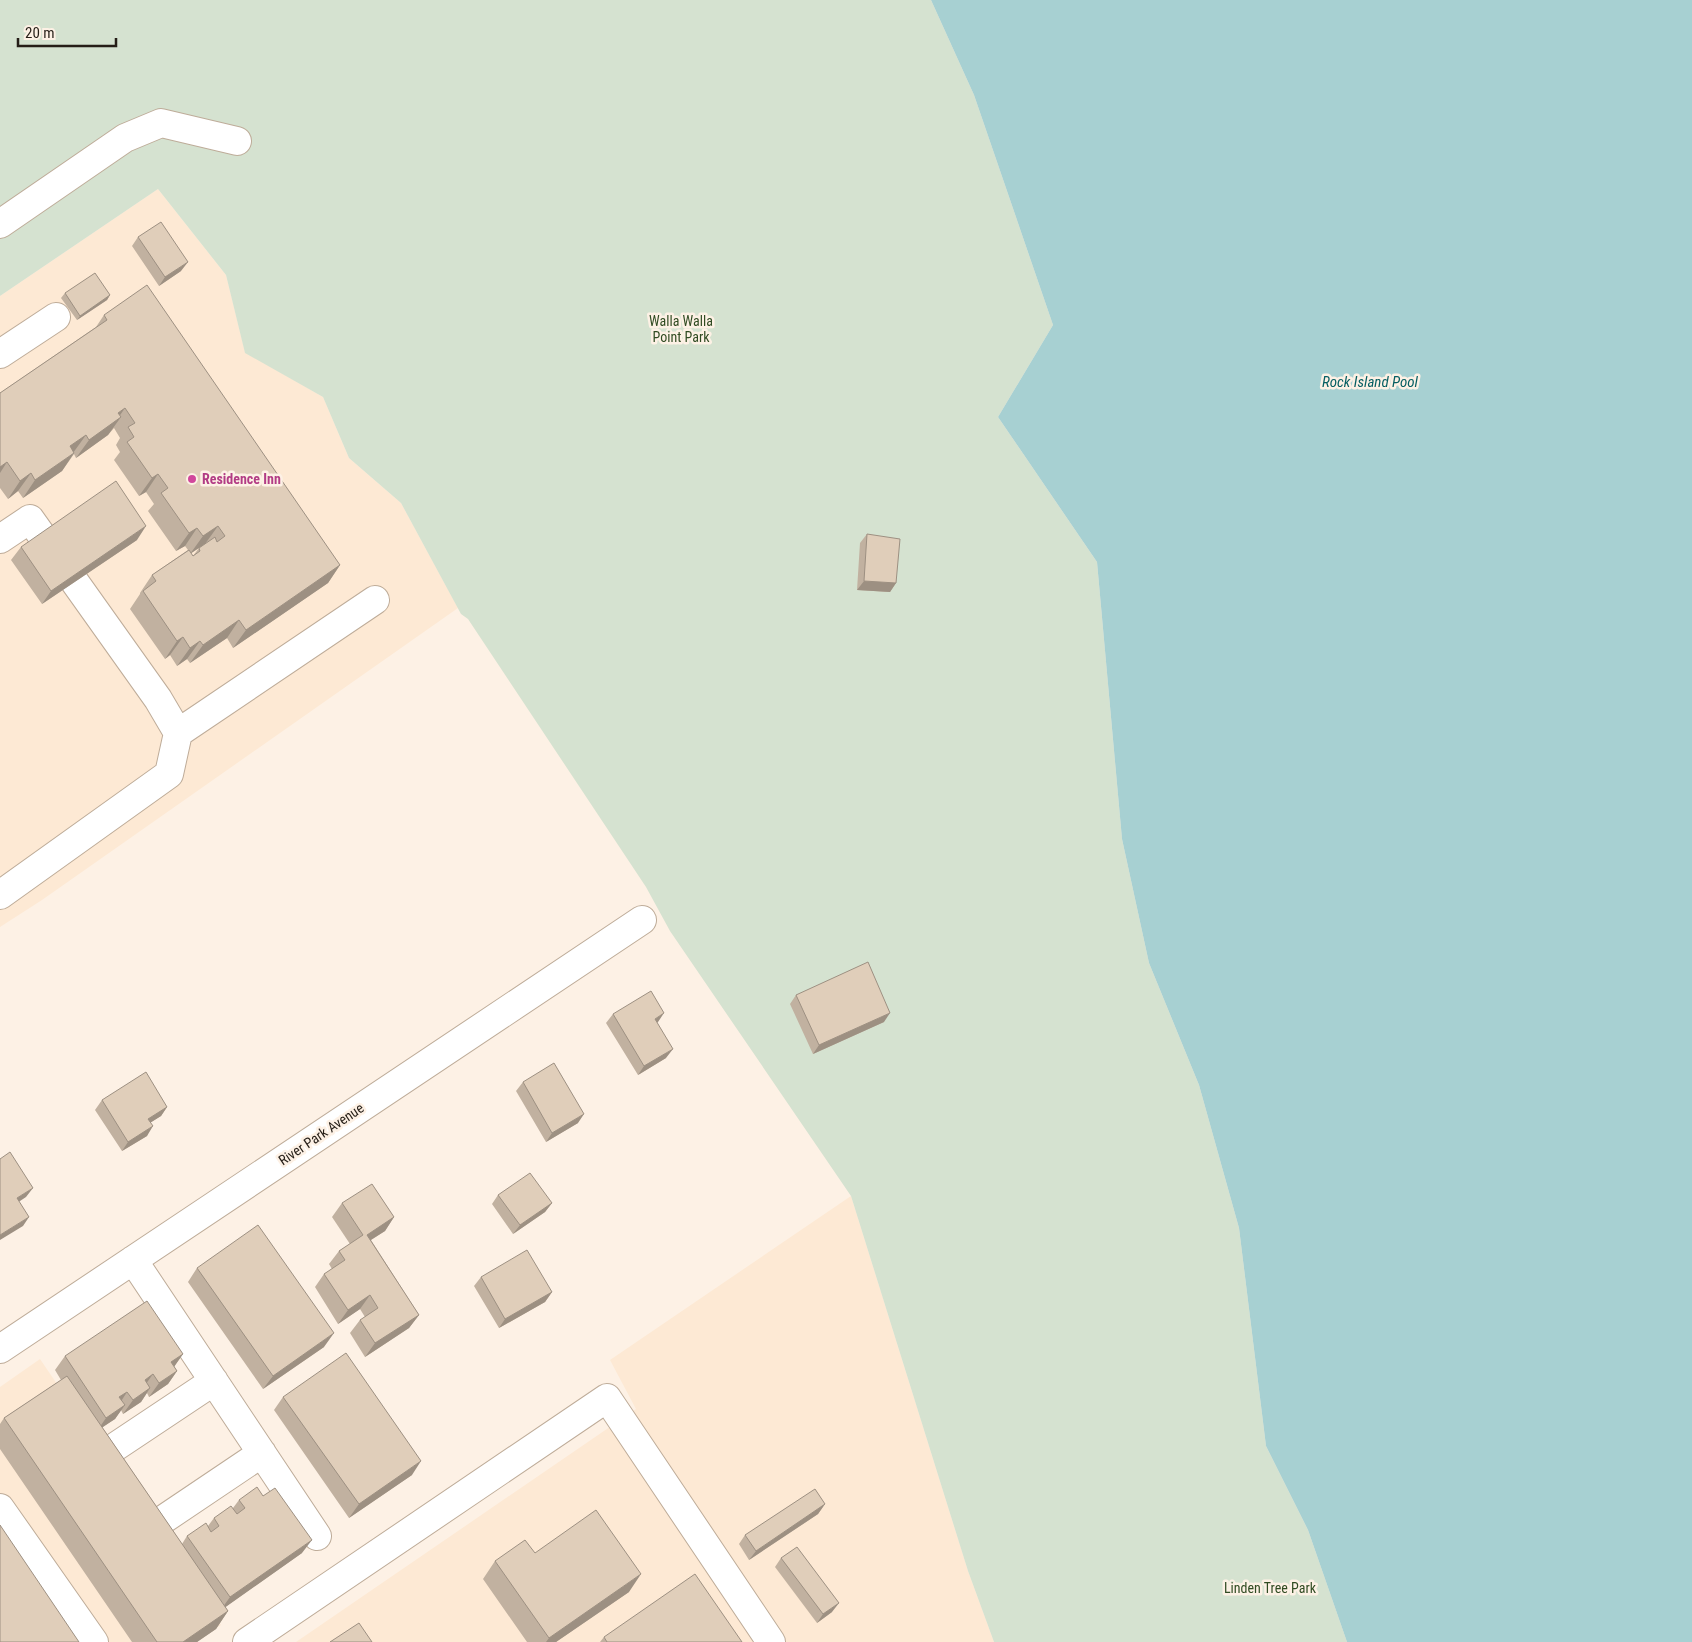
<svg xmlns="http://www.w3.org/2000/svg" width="1692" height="1642" font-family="'Roboto Condensed',sans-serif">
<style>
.built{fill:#fde9d4}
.green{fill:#d5e2d0}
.water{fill:#a7d0d2}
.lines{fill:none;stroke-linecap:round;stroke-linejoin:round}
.minor-casing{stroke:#beac99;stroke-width:30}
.minor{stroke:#fff;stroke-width:28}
.wall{fill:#c1b1a0;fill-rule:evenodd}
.shaded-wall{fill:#9d9082}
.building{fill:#e0ceba;stroke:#9d9082}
.hotel-dot{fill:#d1479c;stroke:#fdf1e5;stroke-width:2}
.labels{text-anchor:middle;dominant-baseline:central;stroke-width:5;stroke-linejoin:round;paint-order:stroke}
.park-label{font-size:14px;fill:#304b22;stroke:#fdf1e5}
.hotel-label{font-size:14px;font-weight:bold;fill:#b23c85;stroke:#fdf1e5;text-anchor:start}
.street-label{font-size:14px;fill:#251e17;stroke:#fdf1e5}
.water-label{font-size:15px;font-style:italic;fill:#065e62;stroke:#fdf1e5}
</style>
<rect width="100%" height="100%" fill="#fdf1e5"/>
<path class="built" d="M 158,189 L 226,275 L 245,352 L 323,397 L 349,458 L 401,503 L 458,608 L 42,900 L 0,927 L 0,296 Z
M 851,1196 L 968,1571 L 994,1642 L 296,1642 L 636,1409 L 610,1360 Z
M 40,1359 L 221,1625 L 195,1642 L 0,1642 L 0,1387 Z"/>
<path class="green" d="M 0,0 L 931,0 L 974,95 L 1053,325 L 998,417 L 1097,562 L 1122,839 L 1149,963 L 1199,1085 L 1239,1228 L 1266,1446 L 1308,1530 L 1347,1642 L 994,1642 L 968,1571 L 851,1196 L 670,931 L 646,887 L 468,619 L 461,614 L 401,503 L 349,458 L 323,397 L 245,353 L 226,275 L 158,189 L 0,296 Z"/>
<path class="water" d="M 931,0 L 1692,0 L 1692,1642 L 1347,1642 L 1308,1530 L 1266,1446 L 1239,1228 L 1199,1085 L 1149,963 L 1122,839 L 1097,562 L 998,417 L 1053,325 L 974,95 Z"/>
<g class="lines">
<g class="minor-casing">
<path id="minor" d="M 0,224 L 125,138 L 161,123 L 237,141
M 0,354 L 56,317
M 0,539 L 30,519 L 158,699 L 178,733
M 0,895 L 169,774 L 178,733 L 375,600
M 133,1260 L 317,1536
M 0,1349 L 642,920
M 109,1451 L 214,1381
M 0,1508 L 94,1642
M 158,1523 L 262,1453
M 247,1642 L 607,1398 L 771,1642"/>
</g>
<use href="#minor" class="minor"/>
</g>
<path class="wall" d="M 138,237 L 181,271 L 159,286 L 132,246 Z
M 65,293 L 110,295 L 107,300 L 77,320 L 61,298 Z
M 104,315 L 340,565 L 328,583 L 233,648 L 227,638 L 190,663 L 187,659 L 177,666 L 170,655 L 165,659 L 130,609 L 140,594 L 140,593 L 152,575 L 188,550 L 185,546 L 176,551 L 148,511 L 154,504 L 146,492 L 139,496 L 114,460 L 120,452 L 116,445 L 120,438 L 114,428 L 108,435 L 76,458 L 74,454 L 62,471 L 23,498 L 18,491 L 8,499 L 0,488 L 0,393 L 96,327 ZM 201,546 L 199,548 L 193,556 L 191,553 Z
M 867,534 L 896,583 L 890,592 L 857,590 L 860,543 Z
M 137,540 L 42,604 L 11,560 L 21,547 Z
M 796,995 L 884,1022 L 813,1054 L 790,1004 Z
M 613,1014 L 658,1022 L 657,1023 L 666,1058 L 638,1075 L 606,1023 Z
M 523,1082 L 578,1123 L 546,1142 L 516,1091 Z
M 102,1100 L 167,1107 L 161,1116 L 151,1122 L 147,1136 L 122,1151 L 95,1110 Z
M 498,1195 L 552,1203 L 545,1212 L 513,1234 L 492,1204 Z
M 342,1203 L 394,1217 L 385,1231 L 371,1240 L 419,1315 L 409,1328 L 365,1357 L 350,1333 L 360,1320 L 365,1317 L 360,1309 L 338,1324 L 315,1287 L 324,1274 L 332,1269 L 329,1264 L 339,1251 L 350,1244 L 332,1217 Z
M 197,1268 L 324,1347 L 263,1389 L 188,1282 Z
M 481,1277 L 552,1292 L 545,1302 L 499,1328 L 474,1286 Z
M 183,1354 L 174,1366 L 177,1371 L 168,1384 L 149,1397 L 147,1393 L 141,1402 L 123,1414 L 121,1410 L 115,1419 L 102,1427 L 182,1544 L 187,1536 L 208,1526 L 214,1518 L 233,1508 L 239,1500 L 302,1553 L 225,1607 L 228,1611 L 216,1629 L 197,1642 L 132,1642 L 0,1449 L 0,1424 L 4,1418 L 61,1380 L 55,1370 L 65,1356 Z
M 283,1397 L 412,1475 L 349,1518 L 274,1410 Z
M 825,1504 L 818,1514 L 749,1560 L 739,1544 L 745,1535 Z
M 535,1553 L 629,1592 L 556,1642 L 527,1642 L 483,1579 L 495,1561 Z
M 781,1558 L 832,1612 L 817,1623 L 775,1567 Z
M 604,1637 L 742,1642 L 600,1642 Z"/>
<path class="shaded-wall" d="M 188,262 L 181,271 L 159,286 L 165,277 Z
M 110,295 L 107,300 L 77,320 L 80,316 Z
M 125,408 L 116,421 L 121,417 L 108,435 L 76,458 L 89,440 L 118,413 Z
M 86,435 L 73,453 L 70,446 Z
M 74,453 L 62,471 L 23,498 L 35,480 Z
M 7,462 L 0,473 L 0,467 Z
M 31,473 L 18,491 L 8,499 L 20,481 Z
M 158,474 L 146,492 L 139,496 L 152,478 Z
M 146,526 L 137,540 L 42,604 L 51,591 Z
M 218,526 L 205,544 L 190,554 L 203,536 Z
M 197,528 L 185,546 L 176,551 L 189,533 Z
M 340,565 L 328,583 L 233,648 L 246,630 Z
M 864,581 L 896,583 L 890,592 L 857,590 Z
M 239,620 L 227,638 L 190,663 L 203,645 Z
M 183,637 L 170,655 L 165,659 L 177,641 Z
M 200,641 L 187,659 L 177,666 L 190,648 Z
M 664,1013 L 658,1022 L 648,1028 L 655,1019 Z
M 890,1013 L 884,1022 L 813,1054 L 819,1045 Z
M 673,1049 L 666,1058 L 638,1075 L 644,1066 Z
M 167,1107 L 161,1116 L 142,1128 L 148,1119 Z
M 584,1114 L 578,1123 L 546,1142 L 552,1133 Z
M 153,1126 L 147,1136 L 122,1151 L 128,1142 Z
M 33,1188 L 26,1197 L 11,1207 L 17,1198 Z
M 552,1203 L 545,1212 L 513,1234 L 520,1225 Z
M 29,1217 L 23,1226 L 0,1240 L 0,1235 Z
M 394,1217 L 385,1231 L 358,1248 L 367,1235 Z
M 552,1292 L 545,1302 L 499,1328 L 505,1319 Z
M 370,1295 L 360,1309 L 338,1324 L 348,1310 Z
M 419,1315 L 409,1328 L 365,1357 L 375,1343 Z
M 334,1333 L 324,1347 L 263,1389 L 273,1376 Z
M 183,1354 L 174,1367 L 171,1362 Z
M 177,1371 L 168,1384 L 149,1397 L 159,1383 Z
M 153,1374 L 143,1388 L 145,1380 Z
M 150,1388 L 141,1402 L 123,1414 L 133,1400 Z
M 127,1392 L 118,1406 L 119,1397 Z
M 125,1405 L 115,1419 L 97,1431 L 106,1418 Z
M 421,1461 L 412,1475 L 349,1518 L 359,1504 Z
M 825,1504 L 818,1514 L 749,1560 L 756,1551 Z
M 312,1540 L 302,1553 L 220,1611 L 230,1597 Z
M 641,1574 L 629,1592 L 556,1642 L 546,1642 L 549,1638 Z
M 839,1603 L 832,1612 L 817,1623 L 823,1614 Z
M 228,1611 L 216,1629 L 197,1642 L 183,1642 Z"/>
<path class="building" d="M 161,222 L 188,262 L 165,277 L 138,237 Z
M 95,273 L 110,295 L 80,316 L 65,293 Z
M 147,285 L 340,565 L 246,630 L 239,620 L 203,645 L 200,641 L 190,648 L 183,637 L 177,641 L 143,591 L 156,581 L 152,575 L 189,550 L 193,556 L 200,551 L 199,548 L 215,537 L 217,542 L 225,536 L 218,526 L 203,536 L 197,528 L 189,533 L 161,493 L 168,488 L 158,474 L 152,478 L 127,442 L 134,437 L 128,427 L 135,423 L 125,408 L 118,413 L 121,417 L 89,440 L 86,435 L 70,446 L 74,453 L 35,480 L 31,473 L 20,481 L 7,462 L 0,467 L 0,393 L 107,320 L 104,315 Z
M 116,481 L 146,526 L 51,591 L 21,547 Z
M 867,534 L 900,539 L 896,583 L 864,581 Z
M 868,962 L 890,1013 L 819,1045 L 796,995 Z
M 651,991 L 664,1013 L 655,1019 L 673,1049 L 644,1066 L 613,1014 Z
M 554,1063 L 584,1114 L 552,1133 L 523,1082 Z
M 146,1072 L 167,1107 L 148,1119 L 153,1126 L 128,1142 L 102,1100 Z
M 10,1152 L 33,1188 L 17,1198 L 29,1217 L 0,1235 L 0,1159 Z
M 530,1173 L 552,1203 L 520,1225 L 498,1195 Z
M 372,1184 L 394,1217 L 367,1235 L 419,1315 L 375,1343 L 360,1320 L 378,1308 L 370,1295 L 348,1310 L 324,1274 L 345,1260 L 339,1251 L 363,1235 L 342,1203 Z
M 258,1225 L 334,1333 L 273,1376 L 197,1268 Z
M 527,1250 L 552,1292 L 505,1319 L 481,1277 Z
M 147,1301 L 183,1354 L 171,1362 L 177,1371 L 159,1383 L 153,1374 L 145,1380 L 150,1388 L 133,1400 L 127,1392 L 119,1397 L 125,1405 L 106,1418 L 65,1356 Z
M 346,1353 L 421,1461 L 359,1504 L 283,1397 Z
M 67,1376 L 228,1611 L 183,1642 L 157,1642 L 4,1418 Z
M 257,1487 L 263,1496 L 275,1488 L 312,1540 L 230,1597 L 187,1536 L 206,1523 L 211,1532 L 219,1526 L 214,1518 L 231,1506 L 237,1514 L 245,1508 L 239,1500 Z
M 815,1489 L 825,1504 L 756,1551 L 745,1535 Z
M 596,1510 L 641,1574 L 549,1638 L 495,1561 L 525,1540 L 535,1553 Z
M 0,1525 L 79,1642 L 0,1642 Z
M 797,1547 L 839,1603 L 823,1614 L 781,1558 Z
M 695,1574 L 742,1642 L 607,1642 L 604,1637 Z
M 359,1623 L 372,1642 L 330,1642 Z"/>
<circle class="hotel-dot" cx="192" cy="479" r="5"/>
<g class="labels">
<g class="park-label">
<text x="681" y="321">Walla Walla<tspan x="681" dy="16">Point Park</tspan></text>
<text x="1270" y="1588">Linden Tree Park</text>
</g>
<g class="hotel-label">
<text x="202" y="479">Residence Inn</text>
</g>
<g class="street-label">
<text transform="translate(321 1134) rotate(-34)">River Park Avenue</text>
</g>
<g class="water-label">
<text x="1370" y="382">Rock Island Pool</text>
</g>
</g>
<path d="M18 38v8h98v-8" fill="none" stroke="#251e17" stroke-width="2.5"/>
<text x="25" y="38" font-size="15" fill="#251e17" stroke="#fdf1e5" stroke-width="4" paint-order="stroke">20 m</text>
</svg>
